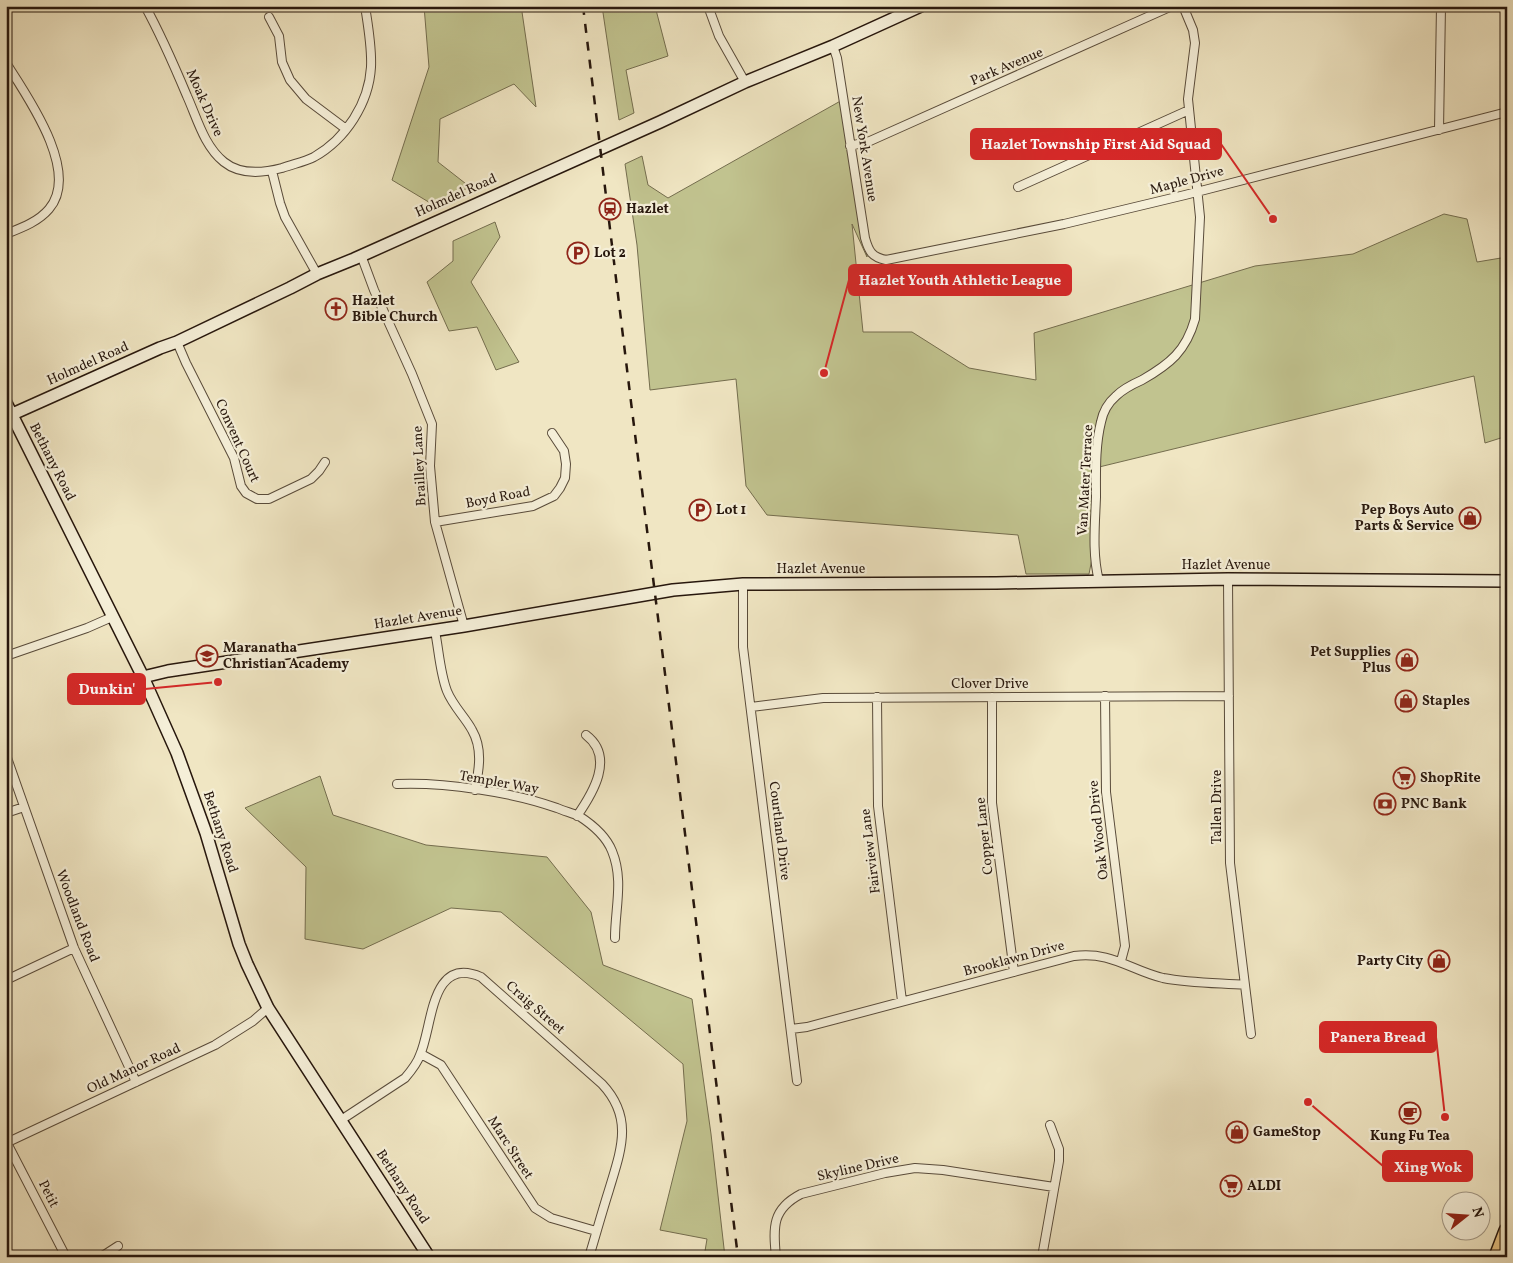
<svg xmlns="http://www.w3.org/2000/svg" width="1513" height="1263" font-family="Vollkorn,serif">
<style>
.green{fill:#c1c38f;stroke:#746d4e}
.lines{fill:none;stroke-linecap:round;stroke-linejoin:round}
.street-casing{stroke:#594b3a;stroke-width:10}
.secondary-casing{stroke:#27170d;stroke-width:14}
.highway-casing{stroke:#27170d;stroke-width:18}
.street{stroke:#f5efd8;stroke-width:8}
.secondary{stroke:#f5efd8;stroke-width:11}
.highway{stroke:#e8c382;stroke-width:15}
.rail{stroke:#27170d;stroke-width:2.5;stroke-dasharray:9 9;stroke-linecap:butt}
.labels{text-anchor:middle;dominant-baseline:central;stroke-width:4.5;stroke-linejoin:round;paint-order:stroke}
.street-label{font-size:14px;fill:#27170d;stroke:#f5efd8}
.poi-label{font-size:14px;font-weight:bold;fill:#27170d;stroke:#f5efd8;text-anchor:start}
.leader{fill:none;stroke:#d62828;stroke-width:2}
.callout-dot{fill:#d62828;stroke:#f5efd8;stroke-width:2}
.callout{fill:#d62828;stroke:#d62828;stroke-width:2}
.callout-label{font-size:15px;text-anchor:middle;font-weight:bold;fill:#fff}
</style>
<rect width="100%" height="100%" fill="#f0e6c3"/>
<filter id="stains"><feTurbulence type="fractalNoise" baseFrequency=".004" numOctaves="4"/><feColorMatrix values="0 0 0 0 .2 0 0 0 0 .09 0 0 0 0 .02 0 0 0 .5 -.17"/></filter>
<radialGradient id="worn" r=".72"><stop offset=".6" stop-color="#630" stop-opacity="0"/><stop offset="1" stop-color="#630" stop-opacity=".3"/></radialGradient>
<path class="green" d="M 424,6 L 536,6 L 522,12 L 536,107 L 514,84 L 440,119 L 438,162 L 470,187 L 432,204 L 392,180 L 429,67 Z
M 602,6 L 655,6 L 668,56 L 626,70 L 634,113 L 619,120 Z
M 844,99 L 867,257 L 852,224 L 863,332 L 912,332 L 969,368 L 1036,380 L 1034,333 L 1255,266 L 1353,254 L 1444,214 L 1467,219 L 1477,262 L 1507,257 L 1507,436 L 1485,443 L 1474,376 L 1095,468 L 1095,543 L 1089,574 L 1026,574 L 1018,535 L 767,515 L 746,486 L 736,379 L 650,390 L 637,245 L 625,164 L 642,156 L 648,185 L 668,198 Z
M 495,222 L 500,237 L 471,282 L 519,362 L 496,370 L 477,327 L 449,331 L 427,282 L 453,261 L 453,241 Z
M 320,776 L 333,815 L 426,845 L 547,857 L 591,912 L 603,965 L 692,999 L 711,1134 L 725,1257 L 704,1257 L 707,1239 L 660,1230 L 687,1121 L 683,1064 L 501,912 L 451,908 L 363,949 L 305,939 L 306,867 L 245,808 Z"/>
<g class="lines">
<g class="street-casing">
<path id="street" d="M 145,6 C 161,35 174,65 187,96 C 197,118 204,146 224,162 C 240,175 263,173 282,168 C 293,164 304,162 314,157 C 346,139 369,103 371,67 C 372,47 368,26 365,6
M 708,6 L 719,36 L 745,82
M 269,17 L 279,36 L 282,62 L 290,80 L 306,99 L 346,129
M 833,46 L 837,58 L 865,238 C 869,252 872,257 886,260 L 1064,224 L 1185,195 L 1507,112
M 6,63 C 27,96 81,172 49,209 C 38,222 21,228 6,234
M 1439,130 L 1441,6
M 850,146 L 870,141 L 1172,6
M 272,171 L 280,203 L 285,217 L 317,274
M 1018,187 L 1189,110
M 361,255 L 374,290 L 412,374 L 432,424 L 430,466 L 435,522 L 464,626
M 177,342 L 186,363 L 234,458 L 241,486 L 246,493 L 257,499 L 269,499 L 311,479 L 319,471 L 325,462
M 435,522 L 533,506 L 554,496 L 560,488 L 565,478 L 566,464 L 564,451 L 552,433
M 1228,579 L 1230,863 L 1251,1034
M 1099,581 C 1092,554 1095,525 1096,497 C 1096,473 1095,446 1101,422 C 1103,412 1109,402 1116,396 C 1123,389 1133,384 1142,380 C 1170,364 1186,351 1195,319 L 1200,217 L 1188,99 L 1195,43 L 1193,30 L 1183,6
M 743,584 L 743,647 L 797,1081
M 435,631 C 439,651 440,673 447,691 C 453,706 465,717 472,730 C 483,749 479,770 475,790
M 6,656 L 87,628 L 112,617
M 1105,696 L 1106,792 L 1124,937 L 1125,946 L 1121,961
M 877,697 L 878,806 L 902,1001
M 992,697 L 992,803 L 1014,972
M 751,707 L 823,698 L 1229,696
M 6,755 L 74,948 L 136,1082
M 397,784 C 445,782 512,792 557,808 C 564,811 572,813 579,816 C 593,825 606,836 612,851 C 624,880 615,908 615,938
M 6,813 L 24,807
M 577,816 C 593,793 615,757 586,735
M 6,980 L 74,948
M 791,1029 L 807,1027 L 1074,956 C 1111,951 1130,970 1163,978 C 1190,983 1218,983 1245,985
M 421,1054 L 441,1065 L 535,1208 L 551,1218 L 596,1231
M 341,1120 L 405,1078 C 411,1071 417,1064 420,1055 C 433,1026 430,955 481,977 L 602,1084 C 634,1118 621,1150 609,1190 C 602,1212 596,1234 589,1257
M 6,1143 L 215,1045 L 253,1021 L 268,1008
M 7,1143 L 66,1257
M 101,1257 L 118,1246
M 776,1257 C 773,1227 772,1209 801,1194 L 885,1173 L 915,1168 L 943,1170 L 1054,1187
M 1042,1257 L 1059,1161 L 1059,1149 L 1050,1125"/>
</g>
<g class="secondary-casing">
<path id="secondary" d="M 6,403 L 143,677 L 177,753 L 206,833 L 239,944 L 247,964 L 268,1008 L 429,1257
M 6,417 L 160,348 L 177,342 L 290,288 L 317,274 L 354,259 L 660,122 L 745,82 L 833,46 L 921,6
M 143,677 L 168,671 L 464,626 L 673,590 L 743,584 L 996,583 L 1228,579 L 1507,581"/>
</g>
<g class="highway-casing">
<path id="highway" d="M 1497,1257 L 1507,1231"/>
</g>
<use href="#street" class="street"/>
<use href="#secondary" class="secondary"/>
<use href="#highway" class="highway"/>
<path class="rail" d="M 583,6 L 630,394 L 738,1257"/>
</g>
<defs>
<g id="station-ring" transform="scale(1.125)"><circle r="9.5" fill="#f5efd8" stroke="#8f2418" stroke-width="1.5"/><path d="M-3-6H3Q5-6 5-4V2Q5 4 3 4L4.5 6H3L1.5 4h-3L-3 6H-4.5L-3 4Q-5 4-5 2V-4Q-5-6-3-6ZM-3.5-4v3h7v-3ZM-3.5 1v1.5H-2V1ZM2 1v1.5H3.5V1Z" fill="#8f2418"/></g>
<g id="parking-ring" transform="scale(1.125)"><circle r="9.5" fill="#f5efd8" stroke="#8f2418" stroke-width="1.5"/><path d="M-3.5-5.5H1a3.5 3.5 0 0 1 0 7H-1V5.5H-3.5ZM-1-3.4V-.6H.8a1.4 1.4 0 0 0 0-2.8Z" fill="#8f2418"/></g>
<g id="church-ring" transform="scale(1.125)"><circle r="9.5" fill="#f5efd8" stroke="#8f2418" stroke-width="1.5"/><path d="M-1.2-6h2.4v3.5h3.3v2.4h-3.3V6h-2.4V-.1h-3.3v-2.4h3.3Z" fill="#8f2418"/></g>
<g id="shop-ring" transform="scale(1.125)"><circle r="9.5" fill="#f5efd8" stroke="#8f2418" stroke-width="1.5"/><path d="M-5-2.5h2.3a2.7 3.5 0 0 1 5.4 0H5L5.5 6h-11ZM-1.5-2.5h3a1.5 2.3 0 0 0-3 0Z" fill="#8f2418"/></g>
<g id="school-ring" transform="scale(1.125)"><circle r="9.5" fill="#f5efd8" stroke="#8f2418" stroke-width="1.5"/><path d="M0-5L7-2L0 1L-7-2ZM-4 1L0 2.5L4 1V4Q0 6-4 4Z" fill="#8f2418"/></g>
<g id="supermarket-ring" transform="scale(1.125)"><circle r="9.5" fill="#f5efd8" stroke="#8f2418" stroke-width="1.5"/><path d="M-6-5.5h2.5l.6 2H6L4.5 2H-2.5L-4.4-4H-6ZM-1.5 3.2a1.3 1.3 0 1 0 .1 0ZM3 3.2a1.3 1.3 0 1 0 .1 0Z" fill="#8f2418"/></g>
<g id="bank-ring" transform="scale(1.125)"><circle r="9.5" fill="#f5efd8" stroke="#8f2418" stroke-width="1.5"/><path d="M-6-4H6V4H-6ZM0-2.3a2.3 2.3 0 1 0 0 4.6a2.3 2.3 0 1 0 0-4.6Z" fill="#8f2418"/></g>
<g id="cafe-ring" transform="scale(1.125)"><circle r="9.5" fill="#f5efd8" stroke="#8f2418" stroke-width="1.5"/><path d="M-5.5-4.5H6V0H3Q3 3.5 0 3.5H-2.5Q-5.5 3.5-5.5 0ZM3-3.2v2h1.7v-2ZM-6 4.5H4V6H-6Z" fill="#8f2418"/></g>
</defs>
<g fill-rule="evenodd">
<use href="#station-ring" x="610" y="209"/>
<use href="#parking-ring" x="578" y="253"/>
<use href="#church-ring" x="336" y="309"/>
<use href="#parking-ring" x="700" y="510"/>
<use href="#shop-ring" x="1470" y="518"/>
<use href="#school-ring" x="207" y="656"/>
<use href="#shop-ring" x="1407" y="660"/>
<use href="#shop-ring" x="1406" y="701"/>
<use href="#supermarket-ring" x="1404" y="778"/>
<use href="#bank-ring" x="1385" y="804"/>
<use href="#shop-ring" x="1439" y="961"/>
<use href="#cafe-ring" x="1410" y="1113"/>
<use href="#shop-ring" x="1237" y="1132"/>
<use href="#supermarket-ring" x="1231" y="1186"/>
</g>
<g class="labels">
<g class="street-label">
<text transform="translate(1007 67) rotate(-23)">Park Avenue</text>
<text transform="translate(204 103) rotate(66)">Moak Drive</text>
<text transform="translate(864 149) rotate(81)">New York Avenue</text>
<text transform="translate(1187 181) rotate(-15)">Maple Drive</text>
<text transform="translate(456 196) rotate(-24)">Holmdel Road</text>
<text transform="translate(88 364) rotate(-24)">Holmdel Road</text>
<text transform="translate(237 441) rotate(66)">Convent Court</text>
<text transform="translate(52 462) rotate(63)">Bethany Road</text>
<text transform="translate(420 466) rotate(-93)">Brailley Lane</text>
<text transform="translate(1086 480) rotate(-87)">Van Mater Terrace</text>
<text transform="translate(498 498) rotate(-11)">Boyd Road</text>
<text x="1226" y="565">Hazlet Avenue</text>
<text x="821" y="569">Hazlet Avenue</text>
<text transform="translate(418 618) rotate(-9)">Hazlet Avenue</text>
<text x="990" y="684">Clover Drive</text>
<text transform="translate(499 783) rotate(10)">Templer Way</text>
<text transform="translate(1217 807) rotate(-90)">Tallen Drive</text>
<text transform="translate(1099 830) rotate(-96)">Oak Wood Drive</text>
<text transform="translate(779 831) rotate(83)">Courtland Drive</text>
<text transform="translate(220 832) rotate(72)">Bethany Road</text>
<text transform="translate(985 836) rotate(-96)">Copper Lane</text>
<text transform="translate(871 851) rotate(-97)">Fairview Lane</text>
<text transform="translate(77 916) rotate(69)">Woodland Road</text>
<text transform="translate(1014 959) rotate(-15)">Brooklawn Drive</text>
<text transform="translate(535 1008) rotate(41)">Craig Street</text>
<text transform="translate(134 1069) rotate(-25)">Old Manor Road</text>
<text transform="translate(510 1148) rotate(57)">Marc Street</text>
<text transform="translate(858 1168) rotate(-13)">Skyline Drive</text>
<text transform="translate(402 1187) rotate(57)">Bethany Road</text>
<text transform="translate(48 1194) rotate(63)">Petit</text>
</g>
<g class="poi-label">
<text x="626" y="209">Hazlet</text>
<text x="594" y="253">Lot 2</text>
<text x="352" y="301">Hazlet<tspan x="352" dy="16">Bible Church</tspan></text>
<text x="716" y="510">Lot 1</text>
<text x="1454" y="510" text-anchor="end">Pep Boys Auto<tspan x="1454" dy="16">Parts &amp; Service</tspan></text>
<text x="223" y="648">Maranatha<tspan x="223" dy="16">Christian Academy</tspan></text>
<text x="1391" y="652" text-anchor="end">Pet Supplies<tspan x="1391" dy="16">Plus</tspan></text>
<text x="1422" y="701">Staples</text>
<text x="1420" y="778">ShopRite</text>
<text x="1401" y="804">PNC Bank</text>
<text x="1423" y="961" text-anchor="end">Party City</text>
<text x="1253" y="1132">GameStop</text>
<text x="1410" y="1136" text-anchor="middle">Kung Fu Tea</text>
<text x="1247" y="1186">ALDI</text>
</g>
</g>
<path class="leader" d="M1273 219L1221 144M824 373L849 280M218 682L145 689M1445 1117L1436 1037M1308 1102L1383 1166"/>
<g class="callout-dot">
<circle cx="1273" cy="219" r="5"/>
<circle cx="824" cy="373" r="5"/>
<circle cx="218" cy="682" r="5"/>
<circle cx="1445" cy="1117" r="5"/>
<circle cx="1308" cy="1102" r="5"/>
</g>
<g class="callout">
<rect x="971" y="129" width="250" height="30" rx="5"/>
<rect x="849" y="265" width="222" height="30" rx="5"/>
<rect x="68" y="674" width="77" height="30" rx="5"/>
<rect x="1320" y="1022" width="116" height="30" rx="5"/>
<rect x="1383" y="1151" width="89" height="30" rx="5"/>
</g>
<g class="callout-label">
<text x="1096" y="149">Hazlet Township First Aid Squad</text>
<text x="960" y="285">Hazlet Youth Athletic League</text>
<text x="107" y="694">Dunkin'</text>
<text x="1378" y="1042">Panera Bread</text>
<text x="1428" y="1172">Xing Wok</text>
</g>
<rect width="1513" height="1263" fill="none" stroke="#f0e6c3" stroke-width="25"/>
<rect x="8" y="8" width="1498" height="1248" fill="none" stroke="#27170d" stroke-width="2.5"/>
<rect x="12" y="12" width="1488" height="1238" fill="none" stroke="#27170d"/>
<g transform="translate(1466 1216) rotate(73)"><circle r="24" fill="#f5efd8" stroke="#a39987"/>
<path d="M0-4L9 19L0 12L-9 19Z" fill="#8f2418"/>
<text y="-8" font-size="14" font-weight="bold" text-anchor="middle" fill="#27170d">N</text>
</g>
<rect width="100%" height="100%" filter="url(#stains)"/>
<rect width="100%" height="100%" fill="url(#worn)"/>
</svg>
